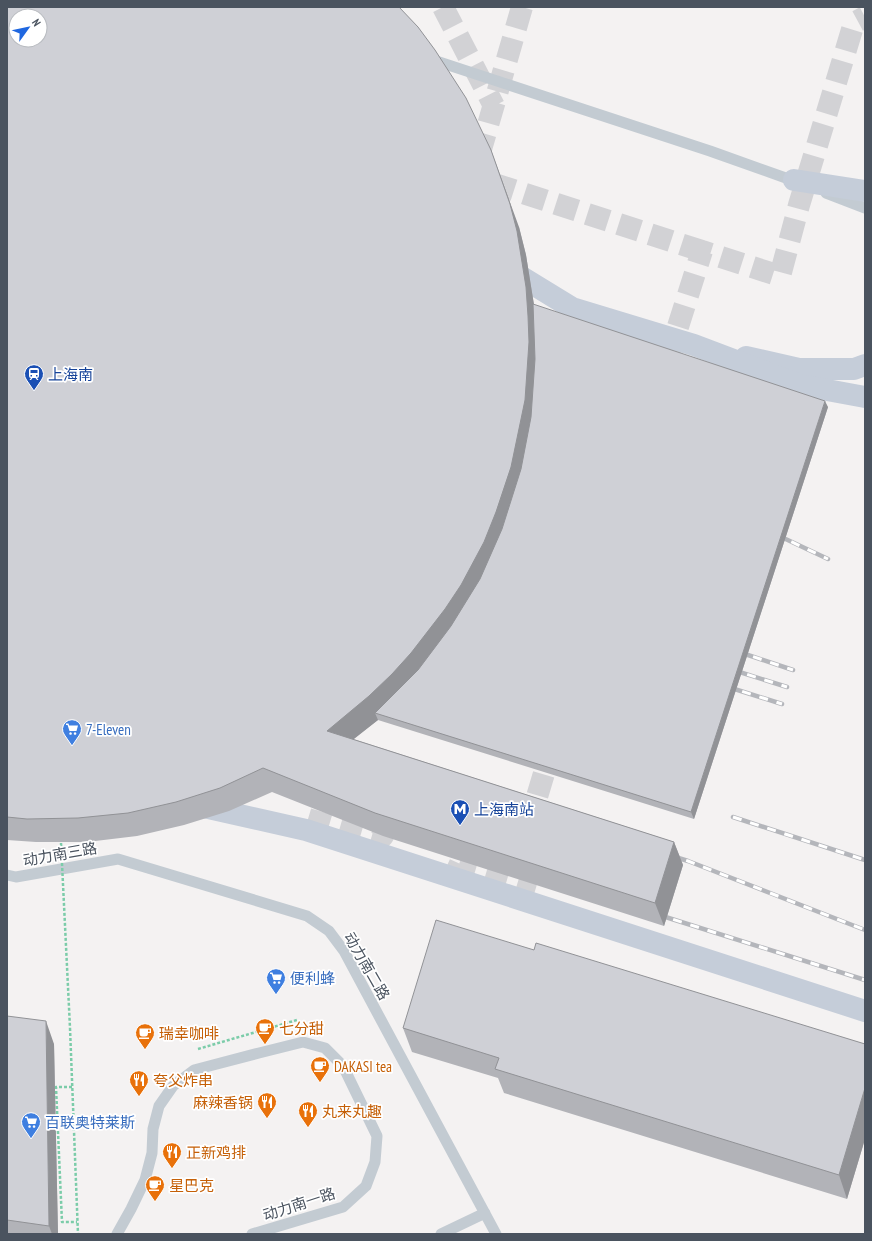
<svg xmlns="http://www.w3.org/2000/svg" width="872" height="1241" font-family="'PT Sans Narrow','Noto Sans SC',sans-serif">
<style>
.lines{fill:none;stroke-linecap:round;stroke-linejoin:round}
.street-tunnel{stroke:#d2d2d5;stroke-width:22;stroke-dasharray:22 11;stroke-linecap:butt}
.path{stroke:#7bcca9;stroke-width:2.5;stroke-dasharray:3 2;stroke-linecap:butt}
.lane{stroke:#c3cbd2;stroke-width:11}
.secondary{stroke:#c5cdd9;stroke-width:22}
.rail-casing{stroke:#b4b6bb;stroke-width:4.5}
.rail{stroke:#fff;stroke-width:3;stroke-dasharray:9;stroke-linecap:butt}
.path-bridge{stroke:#7bcca9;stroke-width:2.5;stroke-dasharray:3 2;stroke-linecap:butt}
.secondary-bridge{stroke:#c5cdd9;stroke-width:22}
.wall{fill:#b2b3b8}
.shaded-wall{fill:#919296}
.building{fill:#cfd0d6;stroke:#919296;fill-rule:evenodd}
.labels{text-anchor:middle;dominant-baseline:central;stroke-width:3.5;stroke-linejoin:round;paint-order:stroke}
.transit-label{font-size:15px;fill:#164399;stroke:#fff;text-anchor:start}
.shop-label{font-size:15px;fill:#366cbe;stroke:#fff;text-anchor:start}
.street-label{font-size:15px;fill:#4a535f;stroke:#fff}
.food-label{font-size:15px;fill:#c56008;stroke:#fff;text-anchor:start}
</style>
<rect width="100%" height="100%" fill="#f4f2f2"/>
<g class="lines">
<path class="street-tunnel" d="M 443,7 L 494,106
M 522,7 L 473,177 L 702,251
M 668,358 L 702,251 L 780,276 L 799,205 L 854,23 L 865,17
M 308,819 L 379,840 L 383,836 L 395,808
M 528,827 L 553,743
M 472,834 L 473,835 L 458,868 L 535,891"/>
<path class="path" d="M 70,1028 L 78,1234
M 198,1049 L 297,1020
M 72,1087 L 56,1087 L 62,1222 L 77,1222"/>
<path class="lane" d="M 430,59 L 710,151 L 797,182
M 826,193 L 865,208
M 7,875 L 16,877 L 118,859 L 307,916 L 329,931 L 344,951 L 496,1234
M 117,1234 L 131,1209 L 145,1180 L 152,1153 L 153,1129 L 159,1106 L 173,1086 L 194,1070 L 259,1053 L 303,1042 L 325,1048 L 343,1066 L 377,1136 L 375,1162 L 366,1186 L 343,1207 L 252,1234
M 441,1234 L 485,1213"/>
<path class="secondary" d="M 794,180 L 865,191
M 746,357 L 799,369 L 854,369 L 865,365
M 195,805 L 306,830 L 865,1011"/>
<g class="rail-casing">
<path id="rail" d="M 775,534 L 828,559
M 736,651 L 793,670
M 730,669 L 787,687
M 725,686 L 782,704
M 733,817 L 865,860
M 669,855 L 688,861 L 865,930
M 656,914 L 865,980"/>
</g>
<use href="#rail" class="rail"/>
<path class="path-bridge" d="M 61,843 L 70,1028"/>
<path class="secondary-bridge" d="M 505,267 L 572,308 L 694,345 L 800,385 L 865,397"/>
</g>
<path class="wall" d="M 7,7 L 519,227 L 526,255 L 534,305 L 828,407 L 694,819 L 378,720 L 353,739 L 674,842 L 683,865 L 664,926 L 383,836 L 272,792 L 229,811 L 184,825 L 137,836 L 87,842 L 36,842 L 7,840 Z
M 534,950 L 865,1044 L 865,1139 L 847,1199 L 504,1093 L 498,1078 L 412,1052 L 403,1028 Z
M 7,1016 L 54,1044 L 58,1234 L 7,1234 Z"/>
<path class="shaded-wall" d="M 491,150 L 519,227 L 526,255 L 535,311 L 537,339 L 533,423 L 520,490 L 492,565 L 420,677 L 375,713 L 378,720 L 335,754 L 327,731 Z
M 825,401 L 828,407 L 694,819 L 691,812 Z
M 674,842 L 683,865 L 664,926 L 655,903 Z
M 46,1021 L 54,1044 L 58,1234 L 52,1234 L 49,1226 Z
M 865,1088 L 865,1139 L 847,1199 L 839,1175 Z"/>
<path class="building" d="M 7,7 L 399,7 L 418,27 L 435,50 L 466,98 L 491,150 L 510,204 L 517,231 L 526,287 L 528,316 L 529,342 L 525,400 L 511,467 L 496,512 L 484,542 L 461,585 L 445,609 L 411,653 L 392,674 L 369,696 L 327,731 L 674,842 L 655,903 L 375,813 L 263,768 L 220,788 L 176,802 L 128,813 L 78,818 L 27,819 L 7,817 ZM 16,16 L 40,16 L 40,40 L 16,40 Z
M 533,304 L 825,401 L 691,812 L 375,713 L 418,670 L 451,626 L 480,579 L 502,529 L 521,469 L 531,417 L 535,359 Z
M 436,920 L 534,950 L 536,943 L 865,1044 L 865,1088 L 839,1175 L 495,1069 L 499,1058 L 403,1028 Z
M 7,1016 L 46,1021 L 49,1226 L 7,1220 Z"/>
<defs>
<g id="station-pin" transform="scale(1)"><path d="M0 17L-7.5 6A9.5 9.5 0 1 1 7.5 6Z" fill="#1a4fb4" stroke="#fff"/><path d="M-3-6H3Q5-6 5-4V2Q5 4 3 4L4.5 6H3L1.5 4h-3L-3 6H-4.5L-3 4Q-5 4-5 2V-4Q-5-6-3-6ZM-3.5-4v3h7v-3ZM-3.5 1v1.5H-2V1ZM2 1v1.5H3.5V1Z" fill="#fff"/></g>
<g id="supermarket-pin" transform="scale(1)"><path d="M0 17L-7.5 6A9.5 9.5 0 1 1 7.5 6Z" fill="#3f7fe0" stroke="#fff"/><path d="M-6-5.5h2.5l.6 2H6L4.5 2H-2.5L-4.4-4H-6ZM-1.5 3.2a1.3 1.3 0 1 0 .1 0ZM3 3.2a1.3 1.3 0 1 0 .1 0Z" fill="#fff"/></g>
<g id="metro-pin" transform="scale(1)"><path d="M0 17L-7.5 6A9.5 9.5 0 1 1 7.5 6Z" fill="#1a4fb4" stroke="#fff"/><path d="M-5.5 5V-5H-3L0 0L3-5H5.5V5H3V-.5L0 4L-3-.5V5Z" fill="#fff"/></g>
<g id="cafe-pin" transform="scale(1)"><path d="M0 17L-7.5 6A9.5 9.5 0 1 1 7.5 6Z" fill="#e8710a" stroke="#fff"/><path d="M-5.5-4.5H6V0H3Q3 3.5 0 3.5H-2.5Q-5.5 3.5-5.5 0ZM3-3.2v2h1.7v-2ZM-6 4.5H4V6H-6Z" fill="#fff"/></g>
<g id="restaurant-pin" transform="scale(1)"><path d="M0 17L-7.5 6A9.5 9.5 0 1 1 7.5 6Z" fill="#e8710a" stroke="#fff"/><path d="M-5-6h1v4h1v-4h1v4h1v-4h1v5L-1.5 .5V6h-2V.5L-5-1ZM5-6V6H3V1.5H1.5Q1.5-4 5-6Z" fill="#fff"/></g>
</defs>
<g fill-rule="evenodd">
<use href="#station-pin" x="34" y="374"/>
<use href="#supermarket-pin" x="72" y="729"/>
<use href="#metro-pin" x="460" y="809"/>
<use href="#supermarket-pin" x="276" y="978"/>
<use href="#cafe-pin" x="265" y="1028"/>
<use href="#cafe-pin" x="145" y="1033"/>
<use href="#cafe-pin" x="320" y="1066"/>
<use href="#restaurant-pin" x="139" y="1080"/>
<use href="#restaurant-pin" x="267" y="1102"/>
<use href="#restaurant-pin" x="308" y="1111"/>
<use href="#supermarket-pin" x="31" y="1122"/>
<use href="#restaurant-pin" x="172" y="1152"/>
<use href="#cafe-pin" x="155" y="1185"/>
</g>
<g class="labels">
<g class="transit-label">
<text x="48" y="374">上海南</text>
<text x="474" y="809">上海南站</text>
</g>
<g class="shop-label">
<text x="86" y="729">7-Eleven</text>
<text x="290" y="978">便利蜂</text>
<text x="45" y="1122">百联奥特莱斯</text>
</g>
<g class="street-label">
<text transform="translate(60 854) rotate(-10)">动力南三路</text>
<text transform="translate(367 966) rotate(60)">动力南二路</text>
<text transform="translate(299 1204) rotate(-18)">动力南一路</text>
</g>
<g class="food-label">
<text x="279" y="1028">七分甜</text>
<text x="159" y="1033">瑞幸咖啡</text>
<text x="334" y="1066">DAKASI tea</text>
<text x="153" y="1080">夸父炸串</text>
<text x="253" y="1102" text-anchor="end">麻辣香锅</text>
<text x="322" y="1111">丸来丸趣</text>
<text x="186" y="1152">正新鸡排</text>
<text x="169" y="1185">星巴克</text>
</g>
</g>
<rect width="872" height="1241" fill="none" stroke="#4a535f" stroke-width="16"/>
<g transform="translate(28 28) rotate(57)"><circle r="19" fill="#ffffff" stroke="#b7babf"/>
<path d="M0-3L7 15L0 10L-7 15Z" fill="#1f67e0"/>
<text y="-6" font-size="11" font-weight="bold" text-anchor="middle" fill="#4a535f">N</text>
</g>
</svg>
